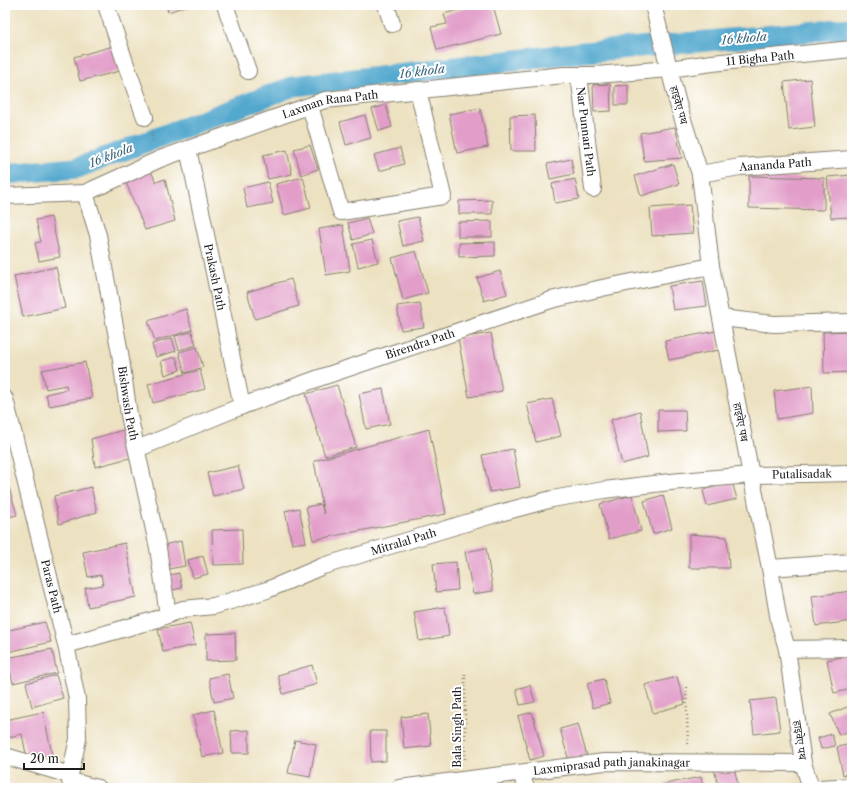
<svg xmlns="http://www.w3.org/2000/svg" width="857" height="793" font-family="'Libre Caslon Text','Noto Serif Devanagari',serif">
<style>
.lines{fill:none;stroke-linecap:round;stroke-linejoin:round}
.canal{stroke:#52a8ce;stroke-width:21}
.building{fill:#e29ec9}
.street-casing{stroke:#847e6e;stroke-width:18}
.path{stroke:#847e6e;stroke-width:2.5;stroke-dasharray:1 3;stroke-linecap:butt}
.street{stroke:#fff;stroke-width:16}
.labels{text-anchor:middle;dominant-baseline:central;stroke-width:4;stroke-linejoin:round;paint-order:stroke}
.street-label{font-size:11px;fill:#1c1c1c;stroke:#fff}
.water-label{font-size:12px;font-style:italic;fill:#376275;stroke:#fff}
</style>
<rect width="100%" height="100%" fill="#fff"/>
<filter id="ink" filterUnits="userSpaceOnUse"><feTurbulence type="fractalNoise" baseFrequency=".025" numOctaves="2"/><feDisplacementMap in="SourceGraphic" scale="8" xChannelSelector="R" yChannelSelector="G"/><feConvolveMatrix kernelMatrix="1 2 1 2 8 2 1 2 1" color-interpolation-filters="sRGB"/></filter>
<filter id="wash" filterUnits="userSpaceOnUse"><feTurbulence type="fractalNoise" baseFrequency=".012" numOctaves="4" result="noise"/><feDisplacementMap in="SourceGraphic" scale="16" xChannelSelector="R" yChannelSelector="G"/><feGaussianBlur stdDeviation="0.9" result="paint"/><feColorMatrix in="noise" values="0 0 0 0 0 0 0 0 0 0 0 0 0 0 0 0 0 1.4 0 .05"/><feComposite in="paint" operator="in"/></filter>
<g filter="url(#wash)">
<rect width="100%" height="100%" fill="#ece1c0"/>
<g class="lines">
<path class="canal" d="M 5,174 L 77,168 L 294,86 L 584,52 L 852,28"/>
</g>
<g id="blocks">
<path class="building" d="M 166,5 L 189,5 L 168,12 Z
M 477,5 L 493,5 L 501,34 L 437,50 L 431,27 L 447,24 L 444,14 Z
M 113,46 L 120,71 L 80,81 L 74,57 Z
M 810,79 L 815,127 L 789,130 L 784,82 Z
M 610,84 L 611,111 L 594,112 L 593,85 Z
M 628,85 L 628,105 L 615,105 L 615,86 Z
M 386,105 L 392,127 L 379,131 L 372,109 Z
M 480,108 L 488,147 L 457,153 L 449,114 Z
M 365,115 L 371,138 L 346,145 L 340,122 Z
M 535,115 L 536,151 L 511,151 L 510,116 Z
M 675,127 L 682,158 L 644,161 L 640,133 Z
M 310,145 L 318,169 L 301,175 L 294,149 Z
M 400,148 L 404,164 L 379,171 L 374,155 Z
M 287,150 L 292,174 L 268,179 L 263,155 Z
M 571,159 L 574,174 L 550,179 L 547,164 Z
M 673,164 L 679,184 L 641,196 L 635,176 Z
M 150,169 L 156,182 L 165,179 L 175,221 L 145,230 L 125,180 Z
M 852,175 L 852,217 L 831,218 L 827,177 Z
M 749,176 L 824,178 L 824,210 L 749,208 Z
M 303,177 L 311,208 L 284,215 L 276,184 Z
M 575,179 L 579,199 L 555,203 L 552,184 Z
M 268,182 L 273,203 L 247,208 L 243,188 Z
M 492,200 L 492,214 L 459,214 L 459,201 Z
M 690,205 L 693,233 L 652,236 L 650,208 Z
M 51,217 L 60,257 L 39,261 L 35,243 L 41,242 L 36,220 Z
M 418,217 L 424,241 L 403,246 L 397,221 Z
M 367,218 L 372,234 L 353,240 L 348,223 Z
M 492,221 L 492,237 L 458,237 L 458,222 Z
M 343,225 L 350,271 L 326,275 L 319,229 Z
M 372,240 L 378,262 L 358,267 L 353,244 Z
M 495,242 L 495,256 L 459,257 L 459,243 Z
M 416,251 L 428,293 L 403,300 L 392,258 Z
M 56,267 L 65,308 L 23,317 L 14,276 Z
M 500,271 L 507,294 L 484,301 L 477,278 Z
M 291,279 L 299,306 L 255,319 L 247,292 Z
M 703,281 L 707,306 L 673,310 L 669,286 Z
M 420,303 L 424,327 L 401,330 L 397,306 Z
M 186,309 L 192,330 L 155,341 L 148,321 Z
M 716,331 L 719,350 L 669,360 L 665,341 Z
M 852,331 L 852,372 L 824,373 L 823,332 Z
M 192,332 L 196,345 L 179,350 L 175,336 Z
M 491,333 L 502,391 L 469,397 L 458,338 Z
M 172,338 L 176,351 L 156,357 L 152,344 Z
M 197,347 L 203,367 L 185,373 L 179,352 Z
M 176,357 L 180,370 L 165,375 L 161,361 Z
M 85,362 L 92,398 L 49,406 L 46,394 L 67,389 L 66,385 L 46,389 L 42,370 Z
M 200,370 L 205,389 L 153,403 L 148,384 Z
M 337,385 L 356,447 L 325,456 L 306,394 Z
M 812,386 L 813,413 L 777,419 L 774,391 Z
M 383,389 L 390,424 L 366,429 L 359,394 Z
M 552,399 L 561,436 L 536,442 L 527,404 Z
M 658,410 L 685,410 L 686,431 L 658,432 Z
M 640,411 L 648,457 L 622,464 L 611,420 Z
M 127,429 L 133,457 L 95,467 L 91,439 Z
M 429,429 L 446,514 L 313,540 L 306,507 L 321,504 L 324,514 L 314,461 Z
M 513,449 L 520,487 L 490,492 L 482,455 Z
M 238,466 L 244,489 L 213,496 L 207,473 Z
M 732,482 L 737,499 L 707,506 L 703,490 Z
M 8,484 L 17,515 L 5,518 L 5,485 Z
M 91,487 L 97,512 L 59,524 L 54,496 Z
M 632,495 L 641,531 L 609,539 L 600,504 Z
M 663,495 L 672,528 L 653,534 L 644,501 Z
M 299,508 L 306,542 L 292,544 L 285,511 Z
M 242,529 L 243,564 L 213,565 L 212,530 Z
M 689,534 L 727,537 L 729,568 L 689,568 Z
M 181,541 L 185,566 L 168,569 L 163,545 Z
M 125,543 L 136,597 L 88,607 L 85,588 L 103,585 L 101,575 L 88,577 L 83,552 Z
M 486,548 L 493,591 L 473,594 L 465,552 Z
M 203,556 L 208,574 L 193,578 L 188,560 Z
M 456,562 L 458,590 L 436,592 L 433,564 Z
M 179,573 L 182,588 L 167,591 L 164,576 Z
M 852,591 L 852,621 L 816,626 L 812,596 Z
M 445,607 L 449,636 L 419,641 L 414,612 Z
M 45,622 L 51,642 L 8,652 L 5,639 L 5,631 Z
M 190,623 L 195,645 L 163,652 L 158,629 Z
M 235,633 L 236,660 L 206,661 L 206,634 Z
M 52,649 L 57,673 L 13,683 L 7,658 Z
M 852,655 L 852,689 L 834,693 L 827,660 Z
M 312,665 L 317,684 L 283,694 L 278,675 Z
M 228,674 L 233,698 L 214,702 L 209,678 Z
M 56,675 L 63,698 L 32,707 L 26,683 Z
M 677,677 L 685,704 L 653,713 L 645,685 Z
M 604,679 L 610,703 L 593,708 L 587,683 Z
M 530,685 L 535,702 L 520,705 L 516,689 Z
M 776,698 L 780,731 L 754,734 L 750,701 Z
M 852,705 L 852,730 L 839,735 L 830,714 Z
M 214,710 L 223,753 L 202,757 L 193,715 Z
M 43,712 L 52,754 L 27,759 L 22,734 L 5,738 L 5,720 Z
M 532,712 L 544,756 L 530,760 L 518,716 Z
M 428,714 L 431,746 L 404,749 L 401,717 Z
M 578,724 L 587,756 L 569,761 L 560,729 Z
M 249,730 L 249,753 L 232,753 L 231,731 Z
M 370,731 L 386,731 L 386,761 L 371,762 Z
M 832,734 L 835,746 L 821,749 L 818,738 Z
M 295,740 L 316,744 L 310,777 L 288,773 Z
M 852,744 L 852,773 L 843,775 L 837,747 Z
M 733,764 L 739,788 L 719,788 L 714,769 Z
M 701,777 L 703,788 L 665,788 L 665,784 Z"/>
</g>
</g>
<g filter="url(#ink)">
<use href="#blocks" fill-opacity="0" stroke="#847e6e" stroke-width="1"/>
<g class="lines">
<g class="street-casing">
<g id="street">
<path d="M 106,5 L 126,65 L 145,117"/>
<path d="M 225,5 L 248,71"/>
<path d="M 386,5 L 392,24"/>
<path d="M 653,5 L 678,104 L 700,174 L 711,266 L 751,475 L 770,568 L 779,621 L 787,649 L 803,763 L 811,788"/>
<path id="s1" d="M 579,75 L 593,189"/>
<path d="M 310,106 L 341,212 L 443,196 L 418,90"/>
<path id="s2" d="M 188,149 L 242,406"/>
<path id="s3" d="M 700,174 L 740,167 L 852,159"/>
<path id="s4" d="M 85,193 L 98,235 L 120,353 L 129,415 L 158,548 L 168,615"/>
<path id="s5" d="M 5,196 L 85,193 L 160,159 L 325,100 L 564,75 L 596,75 L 669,69 L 712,63 L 852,49"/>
<path d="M 721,318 L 774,324 L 852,322"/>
<path id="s6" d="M 5,399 L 66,645 L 77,699 L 78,739 L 70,775"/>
<path id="s7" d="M 137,449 L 242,406 L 319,378 L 551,300 L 602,288 L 711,266"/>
<path d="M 770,568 L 852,562"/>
<path id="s8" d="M 66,645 L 154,620 L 183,609 L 214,606 L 267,590 L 323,566 L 496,514 L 552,499 L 604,490 L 670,482 L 751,475 L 852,473"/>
<path d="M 787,649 L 852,648"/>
<path d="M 5,756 L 70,775 L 70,781 L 98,788"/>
<path d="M 521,773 L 526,788"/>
<path id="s9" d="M 399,788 L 604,762 L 803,763"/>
<path d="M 820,788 L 852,786"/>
</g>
</g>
<path class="path" d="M 151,132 L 154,143
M 465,674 L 465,761
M 686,687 L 688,744"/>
<use href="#street" class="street"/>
</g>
</g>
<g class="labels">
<g class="street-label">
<text stroke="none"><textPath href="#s5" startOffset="775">11 Bigha Path</textPath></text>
<text transform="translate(679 105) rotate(74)">हाइवेए पथ</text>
<text stroke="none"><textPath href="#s5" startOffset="342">Laxman Rana Path</textPath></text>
<text stroke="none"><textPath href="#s1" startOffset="57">Nar Punnari Path</textPath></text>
<text stroke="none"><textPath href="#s3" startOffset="76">Aananda Path</textPath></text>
<text stroke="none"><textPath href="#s2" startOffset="131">Prakash Path</textPath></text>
<text stroke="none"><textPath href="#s7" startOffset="302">Birendra Path</textPath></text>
<text stroke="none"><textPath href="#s4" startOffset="215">Bishwash Path</textPath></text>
<text transform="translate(741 422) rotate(79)">हाइवेए पथ</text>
<text stroke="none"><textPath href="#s8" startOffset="760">Putalisadak</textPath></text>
<text stroke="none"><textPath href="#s8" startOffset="354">Mitralal Path</textPath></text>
<text stroke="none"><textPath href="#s6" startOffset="193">Paras Path</textPath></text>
<text transform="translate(457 727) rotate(-90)">Bala Singh Path</text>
<text transform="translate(800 740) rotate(82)">हाइवेए पथ</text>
<text stroke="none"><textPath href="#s9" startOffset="214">Laxmiprasad path janakinagar</textPath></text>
</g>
<g class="water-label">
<text transform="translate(744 38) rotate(-5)">16 khola</text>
<text transform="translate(422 71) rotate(-7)">16 khola</text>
<text transform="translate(111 155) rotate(-21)">16 khola</text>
</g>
</g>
<rect width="857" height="793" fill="none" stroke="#fff" stroke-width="20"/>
<path d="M24 763v6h60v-6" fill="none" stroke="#1c1c1c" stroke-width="2"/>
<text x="30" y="763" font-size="12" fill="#1c1c1c" stroke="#ffffff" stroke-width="3" paint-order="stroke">20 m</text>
</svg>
